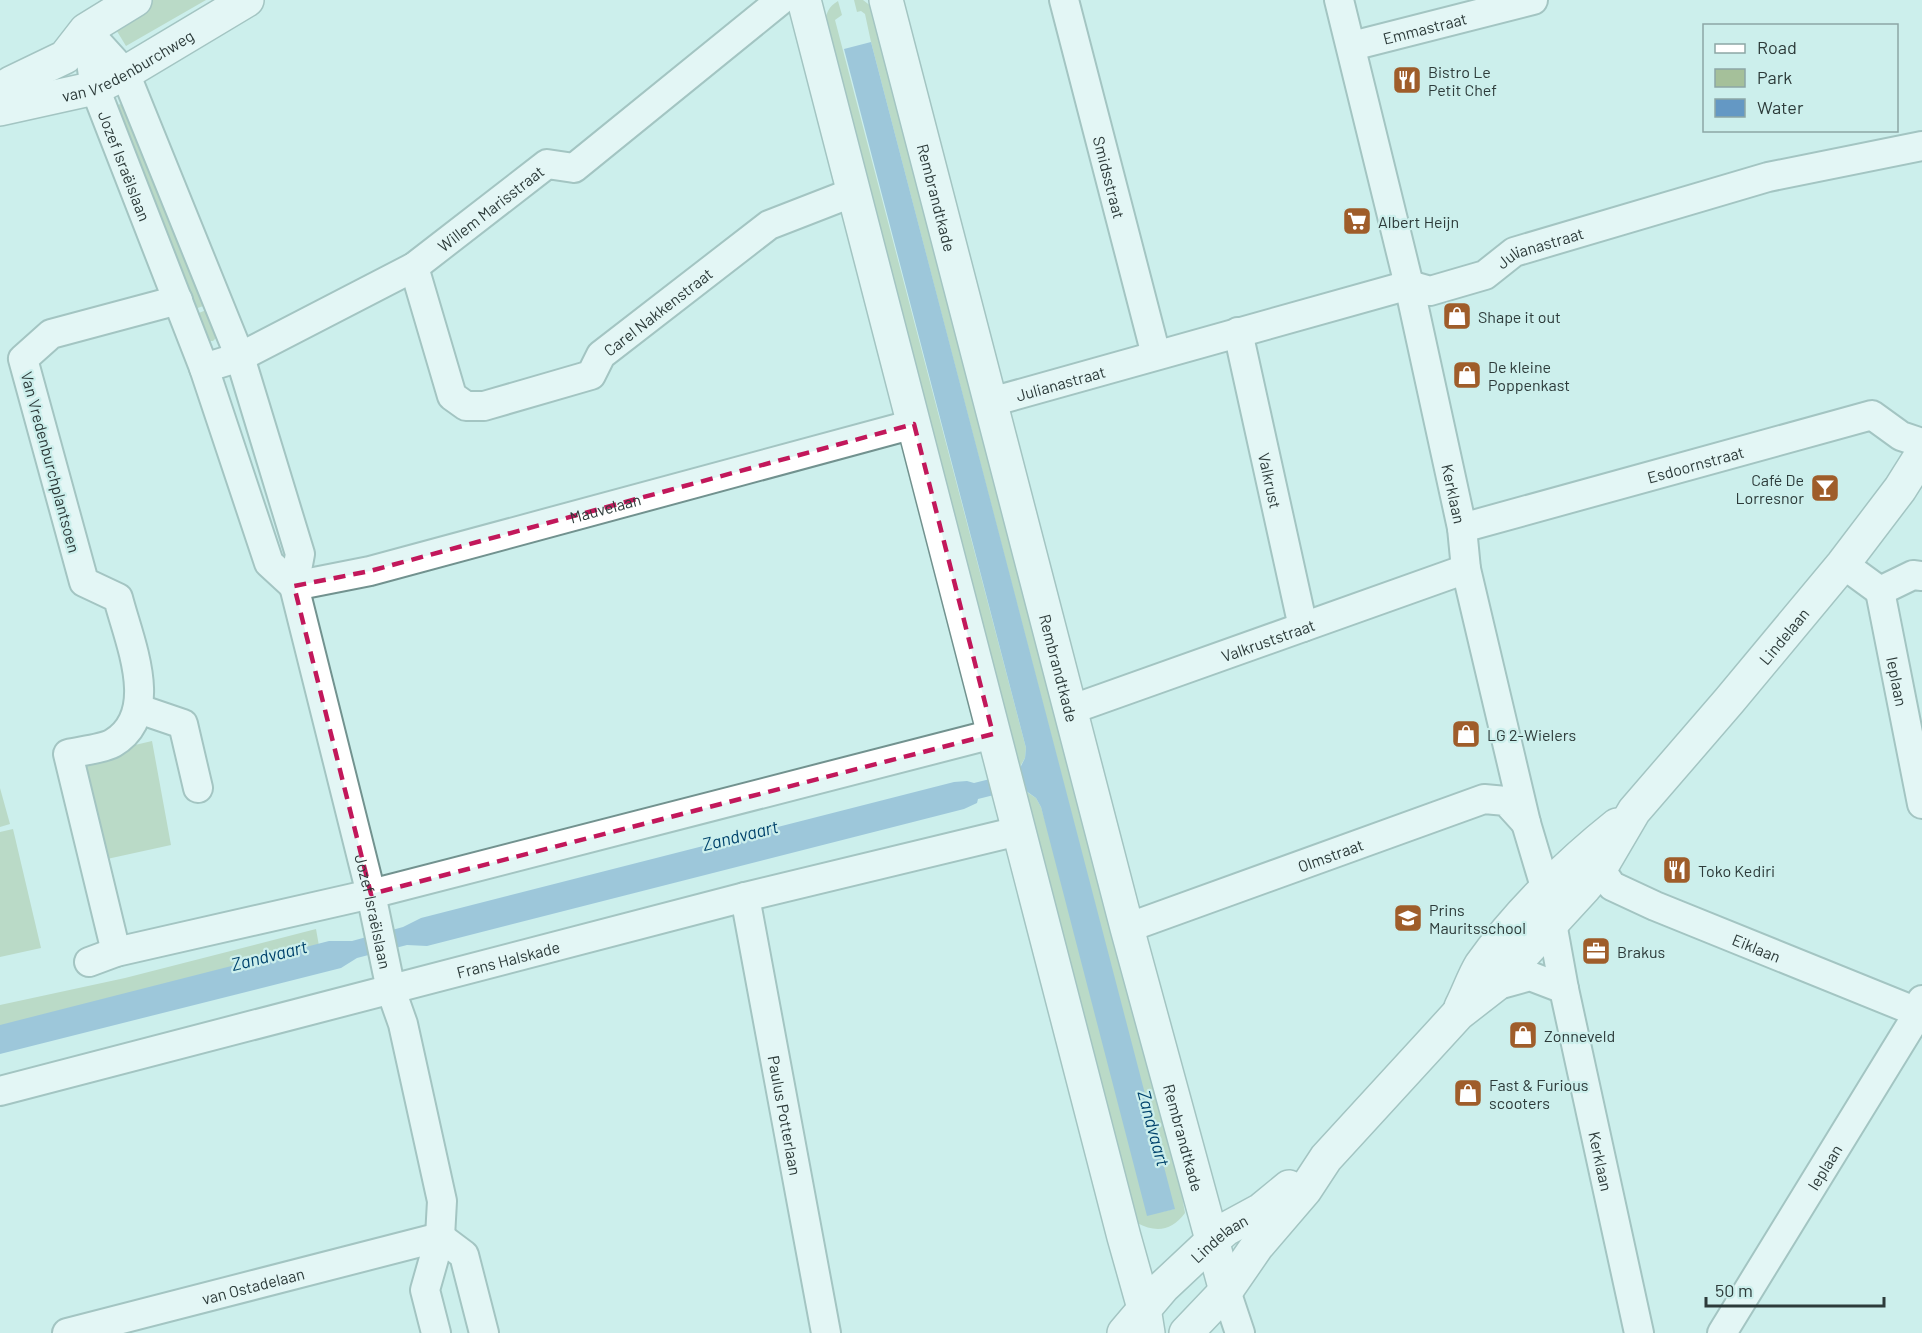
<svg xmlns="http://www.w3.org/2000/svg" width="1922" height="1333" font-family="Barlow,sans-serif">
<style>
.green{fill:#a5c09a}
.water{fill:#6498c4}
.lines{fill:none;stroke-linecap:round;stroke-linejoin:round}
.street-casing{stroke:#72928f;stroke-width:32}
.secondary-casing{stroke:#72928f;stroke-width:36}
.street{stroke:#fff;stroke-width:28}
.secondary{stroke:#fff;stroke-width:33}
.marked{fill:none;stroke:#c2185b;stroke-width:4.5;stroke-dasharray:12 8;stroke-linejoin:round}
.labels{text-anchor:middle;dominant-baseline:central;stroke-width:4.5;stroke-linejoin:round;paint-order:stroke}
.street-label{font-size:16px;fill:#2d3b3a;stroke:#ccefec}
.poi-label{font-size:16px;fill:#2d3b3a;stroke:#ccefec;text-anchor:start}
.water-label{font-size:18px;font-style:italic;fill:#00436c;stroke:#ccefec}
</style>
<rect width="100%" height="100%" fill="#ccefec"/>
<path class="green" d="M 150,0 L 206,0 L 126,46 L 112,23 Z
M 854,0 L 863,0 L 872,7 L 1180,1185 L 1185,1213 C 1172,1231 1156,1233 1137,1223 L 1024,790 L 1036,798 L 1041,807 L 1161,1212 L 1174,1209 L 871,42 L 865,14 L 861,11 L 857,12 Z
M 838,1 L 842,15 L 835,20 L 1026,748 L 1025,758 L 1018,770 L 835,51 L 831,51 C 827,32 818,13 838,1 Z
M 120,104 L 129,109 L 209,304 L 192,310 L 113,108 Z
M 211,308 L 217,337 L 213,341 L 206,341 L 194,315 Z
M 152,741 L 171,845 L 107,859 L 81,766 L 88,756 Z
M 0,788 L 10,824 L 0,827 Z
M 13,829 L 41,948 L 0,957 L 0,832 Z
M 316,929 L 319,946 L 0,1026 L 0,1005 L 125,978 Z"/>
<path class="water" d="M 871,42 L 1175,1209 L 1147,1216 L 1041,807 L 1036,798 L 1022,788 L 978,799 L 977,803 L 964,809 L 427,946 L 407,945 L 357,958 L 341,968 L 0,1054 L 0,1025 L 329,941 L 352,941 L 403,927 L 421,918 L 954,782 L 967,781 L 974,783 L 1018,772 L 1025,758 L 1026,748 L 844,49 Z"/>
<g class="lines">
<g class="street-casing">
<g id="street">
<path id="s1" d="M 1064,0 L 1156,355"/>
<path id="s2" d="M 1339,0 L 1409,285 L 1462,528 L 1466,569 L 1526,823 L 1546,890 L 1564,989 L 1639,1333"/>
<path id="s3" d="M 86,30 L 125,73 L 240,357 L 300,554 L 294,586 L 371,894 L 391,990 L 403,1024 L 442,1201 L 440,1237 L 425,1290 L 436,1333"/>
<path id="s4" d="M 86,30 L 95,88 L 204,368 L 269,563 L 294,586"/>
<path id="s5" d="M 1352,46 L 1533,0"/>
<path id="s6" d="M 414,267 L 452,396 L 466,406 L 484,406 L 591,375 L 601,355 L 769,225 L 854,192"/>
<path id="s7" d="M 1238,332 L 1303,627"/>
<path id="s8" d="M 204,368 L 240,357 L 414,267 L 547,164 L 574,168 L 781,0"/>
<path id="s9" d="M 991,402 L 1409,285 L 1430,291 L 1485,275 L 1514,252 L 1768,177 L 1922,146"/>
<path id="s10" d="M 1462,528 L 1872,415 L 1901,436 L 1922,443"/>
<path d="M 1843,564 L 1880,591"/>
<path id="s11" d="M 294,586 L 370,571 L 914,424"/>
<path id="s12" d="M 1880,591 L 1922,804"/>
<path d="M 1880,591 L 1913,575 L 1922,576"/>
<path d="M 139,709 L 183,724 L 198,788"/>
<path id="s13" d="M 1070,710 L 1466,569"/>
<path id="s14" d="M 1600,869 L 1612,886 L 1655,906 L 1922,1014"/>
<path id="s15" d="M 745,897 L 826,1333"/>
<path id="s16" d="M 1127,928 L 1484,799 L 1506,801 L 1526,823"/>
<path d="M 116,952 L 68,754 C 80,751 103,749 113,743 C 162,714 129,641 118,598 L 84,582 L 23,359 L 51,334 L 178,300"/>
<path d="M 89,962 L 116,952 L 371,894 L 993,734"/>
<path d="M 1494,986 L 1530,976 L 1564,989"/>
<path id="s17" d="M 0,1091 L 745,897 L 1018,831"/>
<path d="M 440,1237 L 464,1255 L 484,1333"/>
<path d="M 1226,1291 L 1240,1333"/>
<path id="s18" d="M 67,1333 L 440,1237"/>
<path id="s19" d="M 1722,1333 L 1919,1012 L 1922,1000"/>
</g>
</g>
<g class="secondary-casing">
<g id="secondary">
<path d="M 804,0 L 1124,1237 L 1144,1308 L 1148,1333"/>
<path id="s20" d="M 886,0 L 1127,928 L 1226,1291"/>
<path d="M 0,91 L 11,83 L 65,57 L 86,30 L 135,0"/>
<path id="s21" d="M 0,109 L 95,88 L 125,73 L 247,0"/>
<path d="M 1461,1007 C 1468,994 1473,978 1481,965 C 1517,914 1568,864 1617,825"/>
<path id="s22" d="M 1124,1333 L 1163,1287 L 1211,1242 L 1226,1229 L 1261,1210 L 1289,1187"/>
<path id="s23" d="M 1186,1333 L 1226,1291 L 1257,1246 L 1305,1190 L 1326,1158 L 1458,1014 L 1494,986 L 1585,887 L 1600,869 L 1634,811 L 1729,701 L 1843,564 L 1900,489 L 1922,454"/>
</g>
</g>
<use href="#street" class="street"/>
<use href="#secondary" class="secondary"/>
</g>
<path d="M0 0H1922V1333H0ZM 914,424 L 993,734 L 371,894 L 294,586 L 370,571 Z" fill="#ccefec" fill-opacity=".55" fill-rule="evenodd"/>
<path class="marked" d="M 914,424 L 993,734 L 371,894 L 294,586 L 370,571 Z"/>
<defs>
<g id="restaurant-square" transform="scale(1.5)"><rect x="-9" y="-9" width="18" height="18" rx="4" fill="#9f5d2a" stroke="#ccefec"/><path d="M-5-6h1v4h1v-4h1v4h1v-4h1v5L-1.5 .5V6h-2V.5L-5-1ZM5-6V6H3V1.5H1.5Q1.5-4 5-6Z" fill="#fff"/></g>
<g id="supermarket-square" transform="scale(1.5)"><rect x="-9" y="-9" width="18" height="18" rx="4" fill="#9f5d2a" stroke="#ccefec"/><path d="M-6-5.5h2.5l.6 2H6L4.5 2H-2.5L-4.4-4H-6ZM-1.5 3.2a1.3 1.3 0 1 0 .1 0ZM3 3.2a1.3 1.3 0 1 0 .1 0Z" fill="#fff"/></g>
<g id="shop-square" transform="scale(1.5)"><rect x="-9" y="-9" width="18" height="18" rx="4" fill="#9f5d2a" stroke="#ccefec"/><path d="M-5-2.5h2.3a2.7 3.5 0 0 1 5.4 0H5L5.5 6h-11ZM-1.5-2.5h3a1.5 2.3 0 0 0-3 0Z" fill="#fff"/></g>
<g id="bar-square" transform="scale(1.5)"><rect x="-9" y="-9" width="18" height="18" rx="4" fill="#9f5d2a" stroke="#ccefec"/><path d="M-6-5H6L.8 .8V4.5H3.5V6h-7V4.5H-.8V.8Z" fill="#fff"/></g>
<g id="school-square" transform="scale(1.5)"><rect x="-9" y="-9" width="18" height="18" rx="4" fill="#9f5d2a" stroke="#ccefec"/><path d="M0-5L7-2L0 1L-7-2ZM-4 1L0 2.5L4 1V4Q0 6-4 4Z" fill="#fff"/></g>
<g id="office-square" transform="scale(1.5)"><rect x="-9" y="-9" width="18" height="18" rx="4" fill="#9f5d2a" stroke="#ccefec"/><path d="M-6-3h4V-5.5h4V-3h4V5H-6ZM-1-4.5V-3h2v-1.5ZM-6 0V1H6V0Z" fill="#fff"/></g>
</defs>
<g fill-rule="evenodd">
<use href="#restaurant-square" x="1407" y="80"/>
<use href="#supermarket-square" x="1357" y="221"/>
<use href="#shop-square" x="1457" y="316"/>
<use href="#shop-square" x="1467" y="375"/>
<use href="#bar-square" x="1825" y="488"/>
<use href="#shop-square" x="1466" y="734"/>
<use href="#restaurant-square" x="1677" y="870"/>
<use href="#school-square" x="1408" y="918"/>
<use href="#office-square" x="1596" y="951"/>
<use href="#shop-square" x="1523" y="1035"/>
<use href="#shop-square" x="1468" y="1093"/>
</g>
<g class="labels">
<g class="street-label">
<text stroke="none"><textPath href="#s5" startOffset="75">Emmastraat</textPath></text>
<text stroke="none"><textPath href="#s21" startOffset="136">van Vredenburchweg</textPath></text>
<text stroke="none"><textPath href="#s4" startOffset="142">Jozef Israëlslaan</textPath></text>
<text stroke="none"><textPath href="#s1" startOffset="183">Smidsstraat</textPath></text>
<text stroke="none"><textPath href="#s20" startOffset="204">Rembrandtkade</textPath></text>
<text stroke="none"><textPath href="#s8" startOffset="330">Willem Marisstraat</textPath></text>
<text stroke="none"><textPath href="#s9" startOffset="576">Julianastraat</textPath></text>
<text stroke="none"><textPath href="#s6" startOffset="375">Carel Nakkenstraat</textPath></text>
<text stroke="none"><textPath href="#s9" startOffset="72">Julianastraat</textPath></text>
<text transform="translate(51 462) rotate(75)">Van Vredenburchplantsoen</text>
<text stroke="none"><textPath href="#s10" startOffset="242">Esdoornstraat</textPath></text>
<text stroke="none"><textPath href="#s7" startOffset="152">Valkrust</textPath></text>
<text stroke="none"><textPath href="#s2" startOffset="507">Kerklaan</textPath></text>
<text stroke="none"><textPath href="#s11" startOffset="321">Mauvelaan</textPath></text>
<text stroke="none"><textPath href="#s23" startOffset="921">Lindelaan</textPath></text>
<text stroke="none"><textPath href="#s13" startOffset="210">Valkruststraat</textPath></text>
<text stroke="none"><textPath href="#s20" startOffset="690">Rembrandtkade</textPath></text>
<text stroke="none"><textPath href="#s12" startOffset="92">Ieplaan</textPath></text>
<text stroke="none"><textPath href="#s16" startOffset="216">Olmstraat</textPath></text>
<text stroke="none"><textPath href="#s3" startOffset="938">Jozef Israëlslaan</textPath></text>
<text stroke="none"><textPath href="#s14" startOffset="178">Eiklaan</textPath></text>
<text stroke="none"><textPath href="#s17" startOffset="525">Frans Halskade</textPath></text>
<text stroke="none"><textPath href="#s15" startOffset="222">Paulus Potterlaan</textPath></text>
<text stroke="none"><textPath href="#s20" startOffset="1176">Rembrandtkade</textPath></text>
<text stroke="none"><textPath href="#s2" startOffset="1191">Kerklaan</textPath></text>
<text stroke="none"><textPath href="#s19" startOffset="195">Ieplaan</textPath></text>
<text stroke="none"><textPath href="#s22" startOffset="135">Lindelaan</textPath></text>
<text stroke="none"><textPath href="#s18" startOffset="192">van Ostadelaan</textPath></text>
</g>
<g class="poi-label">
<text x="1428" y="71">Bistro Le<tspan x="1428" dy="18">Petit Chef</tspan></text>
<text x="1378" y="221">Albert Heijn</text>
<text x="1478" y="316">Shape it out</text>
<text x="1488" y="366">De kleine<tspan x="1488" dy="18">Poppenkast</tspan></text>
<text x="1804" y="479" text-anchor="end">Café De<tspan x="1804" dy="18">Lorresnor</tspan></text>
<text x="1487" y="734">LG 2-Wielers</text>
<text x="1698" y="870">Toko Kediri</text>
<text x="1429" y="909">Prins<tspan x="1429" dy="18">Mauritsschool</tspan></text>
<text x="1617" y="951">Brakus</text>
<text x="1544" y="1035">Zonneveld</text>
<text x="1489" y="1084">Fast &amp; Furious<tspan x="1489" dy="18">scooters</tspan></text>
</g>
<g class="water-label">
<text transform="translate(740 835) rotate(-14)">Zandvaart</text>
<text transform="translate(269 955) rotate(-14)">Zandvaart</text>
<text transform="translate(1154 1128) rotate(75)">Zandvaart</text>
</g>
</g>
<rect x="1703" y="24" width="195" height="108" fill="#ccefec" stroke="#8ca7a5" stroke-width="1.5"/>
<rect x="1715" y="44" width="30" height="9" fill="#ffffff" stroke="#8ca7a5" stroke-width="1.5"/>
<text x="1757" y="54" font-size="18" fill="#2d3b3a">Road</text>
<rect x="1715" y="69" width="30" height="18" fill="#a5c09a" stroke="#8ca7a5" stroke-width="1.5"/>
<text x="1757" y="84" font-size="18" fill="#2d3b3a">Park</text>
<rect x="1715" y="99" width="30" height="18" fill="#6498c4" stroke="#8ca7a5" stroke-width="1.5"/>
<text x="1757" y="114" font-size="18" fill="#2d3b3a">Water</text>
<path d="M1706 1297v9h178v-9" fill="none" stroke="#2d3b3a" stroke-width="3"/>
<text x="1715" y="1297" font-size="18" fill="#2d3b3a" stroke="#ccefec" stroke-width="4.5" paint-order="stroke">50 m</text>
</svg>
